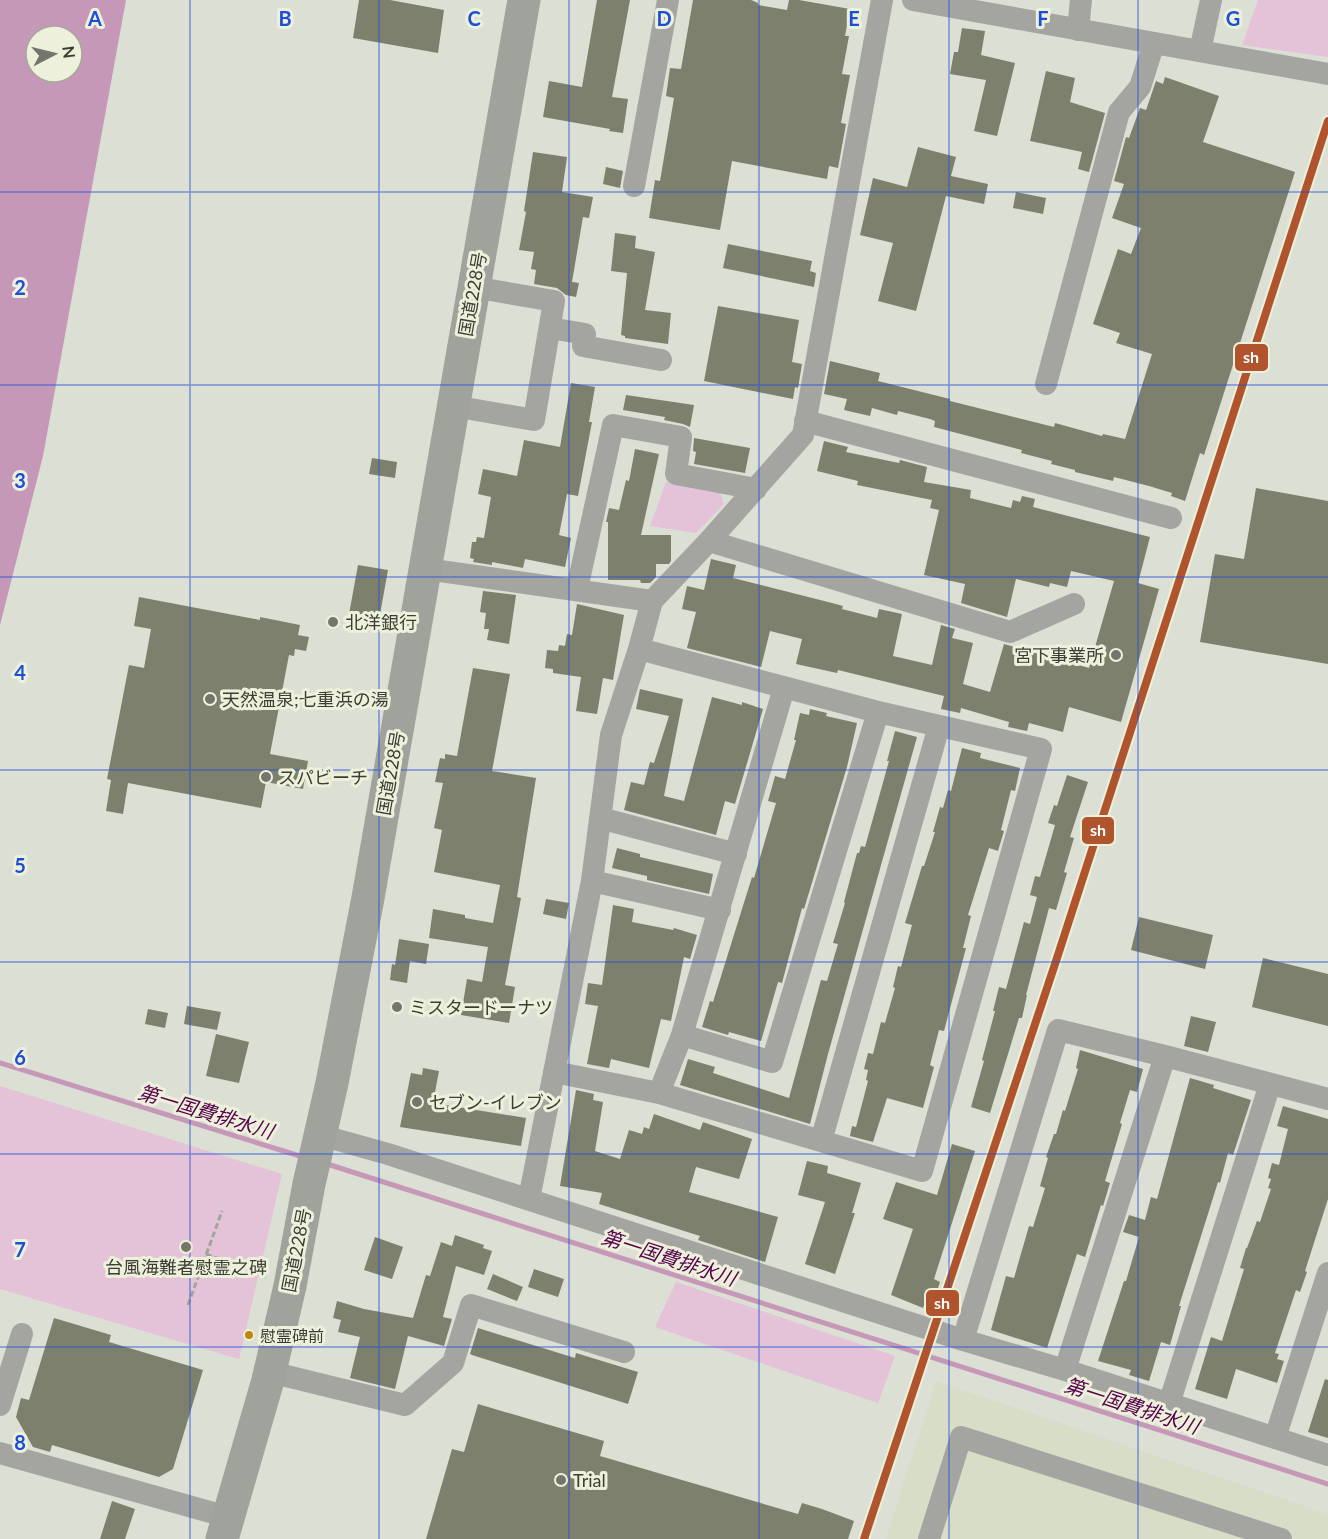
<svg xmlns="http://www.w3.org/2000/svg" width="1328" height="1539" font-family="Lato,'Noto Sans JP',sans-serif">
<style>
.built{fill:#d8ddc7}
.green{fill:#e4c2d7}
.water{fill:#c698b8;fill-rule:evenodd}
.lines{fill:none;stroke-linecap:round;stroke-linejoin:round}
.stream{stroke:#c698b8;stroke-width:5}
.building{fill:#7e806e}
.path{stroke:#a3a49e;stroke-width:3;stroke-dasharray:6 3;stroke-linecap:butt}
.minor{stroke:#a4a5a0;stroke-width:22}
.highway{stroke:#a0a39b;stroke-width:33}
.rail-1-casing{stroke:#edf1db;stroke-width:12}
.rail-1{stroke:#b0542d;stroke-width:8}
.grid{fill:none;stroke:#1d4ed8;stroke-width:1.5;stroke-opacity:0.55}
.poi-dot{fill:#74766c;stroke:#edf1db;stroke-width:2}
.bus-dot{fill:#bf8710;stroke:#edf1db;stroke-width:2}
.labels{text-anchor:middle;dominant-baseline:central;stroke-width:6;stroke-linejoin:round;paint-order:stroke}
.bus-label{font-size:16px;fill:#3c3e35;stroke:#edf1db;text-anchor:start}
.street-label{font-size:18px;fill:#3c3e35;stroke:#edf1db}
.poi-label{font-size:18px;fill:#3c3e35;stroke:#edf1db;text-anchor:start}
.water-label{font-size:20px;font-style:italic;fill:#56004a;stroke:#edf1db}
.grid-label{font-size:20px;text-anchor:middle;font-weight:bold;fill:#1d4ed8;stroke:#edf1db;stroke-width:6;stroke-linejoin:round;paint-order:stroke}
.line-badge{stroke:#edf1db;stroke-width:2}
.badge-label{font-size:16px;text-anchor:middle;font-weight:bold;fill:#fff}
</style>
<rect width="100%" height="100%" fill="#dcdfd3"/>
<path class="built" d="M 936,1381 L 1328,1514 L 1328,1539 L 886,1539 Z"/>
<path class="green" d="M 1258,0 L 1328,0 L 1328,57 L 1242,45 Z
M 666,482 L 719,489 L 724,504 L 696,533 L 650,526 Z
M 0,1086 L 282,1174 L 239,1359 L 0,1289 Z
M 676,1282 L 895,1356 L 878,1403 L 655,1327 Z"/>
<path class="water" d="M 0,0 L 126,0 L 43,456 L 0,625 ZM 36,36 L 72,36 L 72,72 L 36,72 Z"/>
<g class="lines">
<path class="stream" d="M 0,1063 L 303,1157
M 324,1163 L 1328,1484"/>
</g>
<path class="building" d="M 359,0 L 390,0 L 444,10 L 438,53 L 353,38 Z
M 597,0 L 630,0 L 612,97 L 628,99 L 623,133 L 609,131 L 610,129 L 543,117 L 549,81 L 582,87 Z
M 693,0 L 751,0 L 758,3 L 758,5 L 787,10 L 789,0 L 799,0 L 850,9 L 845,36 L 849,36 L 842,74 L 850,75 L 841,123 L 846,124 L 838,168 L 829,166 L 827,179 L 732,161 L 720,230 L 649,218 L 655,180 L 660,181 L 674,98 L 666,96 L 670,68 L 681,69 Z
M 962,28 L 985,31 L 981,55 L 1015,63 L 997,136 L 974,131 L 986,80 L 950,74 L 954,52 L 958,52 Z
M 1046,71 L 1075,78 L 1070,102 L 1105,113 L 1089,172 L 1078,169 L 1082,152 L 1030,141 Z
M 1165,77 L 1219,96 L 1203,142 L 1295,172 L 1204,455 L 1200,453 L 1185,501 L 1171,496 L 1172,493 L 1149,486 L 1114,477 L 1113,481 L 1075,472 L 1075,470 L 1051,464 L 1052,461 L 1021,453 L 1022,450 L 934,427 L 935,421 L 930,419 L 898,411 L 897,415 L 872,408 L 870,416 L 844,410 L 847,399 L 824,394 L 830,361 L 880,373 L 878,381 L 950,399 L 950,401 L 1054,427 L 1055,423 L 1102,436 L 1103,434 L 1125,439 L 1152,354 L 1116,343 L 1120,333 L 1093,324 L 1118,249 L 1131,254 L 1141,228 L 1112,218 L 1124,184 L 1114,181 L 1126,137 L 1129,138 L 1140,108 L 1146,110 L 1156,81 L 1163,84 Z
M 918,147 L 956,157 L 951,176 L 988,184 L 984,204 L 946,196 L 916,311 L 878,301 L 893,243 L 860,235 L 873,178 L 907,187 Z
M 533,152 L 567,157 L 562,192 L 593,197 L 589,218 L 583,217 L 572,282 L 579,283 L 576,297 L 566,295 L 557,288 L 534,284 L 536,270 L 531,269 L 534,252 L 519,250 L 526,212 L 524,211 Z
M 606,167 L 623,171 L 620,188 L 603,184 Z
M 1016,192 L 1046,198 L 1043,214 L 1013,208 Z
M 615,233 L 636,236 L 635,248 L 655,252 L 645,310 L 671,313 L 668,344 L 625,338 L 625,336 L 621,335 L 627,273 L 611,271 Z
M 728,244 L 812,261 L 810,271 L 816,273 L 814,287 L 723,268 Z
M 718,306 L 799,320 L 792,362 L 802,364 L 798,388 L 795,387 L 793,399 L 704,381 Z
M 571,383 L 595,387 L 589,422 L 592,422 L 578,496 L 567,494 L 559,535 L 571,538 L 565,567 L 525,559 L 523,568 L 492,562 L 492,565 L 473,562 L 474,559 L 470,558 L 472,542 L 476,542 L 477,537 L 484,538 L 491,497 L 478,494 L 483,469 L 517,476 L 524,440 L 560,447 Z
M 626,395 L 694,405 L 690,427 L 683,424 L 664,420 L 665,417 L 623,410 Z
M 694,438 L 750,448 L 745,473 L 694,464 L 696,452 L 693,451 Z
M 824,441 L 848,447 L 846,452 L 899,463 L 900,460 L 927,467 L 924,482 L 971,490 L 970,498 L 1011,508 L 1013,500 L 1020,502 L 1022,496 L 1035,499 L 1033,507 L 1150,537 L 1138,583 L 1159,589 L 1121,722 L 1069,707 L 1063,732 L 1029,723 L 1027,731 L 1008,727 L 1009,722 L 961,708 L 960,713 L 941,709 L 944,696 L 838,670 L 837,673 L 796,664 L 802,639 L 770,631 L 761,667 L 687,648 L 696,612 L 682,609 L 687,586 L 704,590 L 711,559 L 736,565 L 733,578 L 832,603 L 843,606 L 842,609 L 877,618 L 879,609 L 902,614 L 893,656 L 932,665 L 941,625 L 955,629 L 952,638 L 973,643 L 963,684 L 990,692 L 1004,644 L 1089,668 L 1114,581 L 1071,571 L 1067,587 L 1050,583 L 1049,587 L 1016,579 L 1007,617 L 961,603 L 965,584 L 924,575 L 939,510 L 930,508 L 932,500 L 857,485 L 858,481 L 817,471 Z
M 635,449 L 659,454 L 641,535 L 671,535 L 671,561 L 669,564 L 656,564 L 656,577 L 650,583 L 641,583 L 640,580 L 608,580 L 608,522 L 606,522 L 609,508 L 619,510 L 626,480 L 629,481 Z
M 372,458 L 397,462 L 395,478 L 369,474 Z
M 1256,488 L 1328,501 L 1328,664 L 1200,642 L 1215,554 L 1244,559 Z
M 358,565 L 388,570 L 379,620 L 349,614 Z
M 483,591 L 516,595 L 509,644 L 487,640 L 489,629 L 484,629 L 486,613 L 480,612 Z
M 139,597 L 260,620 L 260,617 L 300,625 L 298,635 L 309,637 L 306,651 L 295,649 L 294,656 L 289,655 L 270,754 L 308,761 L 303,789 L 266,782 L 261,808 L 128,783 L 123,814 L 106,811 L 111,780 L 107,779 L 129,665 L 144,668 L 151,629 L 134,626 Z
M 577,604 L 624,615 L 613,680 L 603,678 L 597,714 L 576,711 L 581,677 L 553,673 L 553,669 L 545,668 L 547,650 L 558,651 L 559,645 L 565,646 L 567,634 L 572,635 Z
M 473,668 L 510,674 L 492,771 L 536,778 L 517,897 L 521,898 L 505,985 L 515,987 L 509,1023 L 461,1015 L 467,979 L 482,982 L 488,947 L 429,938 L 433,909 L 465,915 L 465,918 L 493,923 L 500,885 L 434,872 L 442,830 L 434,828 L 443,783 L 435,782 L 440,758 L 445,759 L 445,754 L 457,756 Z
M 640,689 L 683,699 L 664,796 L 684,801 L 712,697 L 742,705 L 742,702 L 763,709 L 735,804 L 725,801 L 716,835 L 624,810 L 631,782 L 644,785 L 650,762 L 654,763 L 669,716 L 636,709 Z
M 810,709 L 827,713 L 826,716 L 857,723 L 847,767 L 804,909 L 802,908 L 782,983 L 778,982 L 761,1041 L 729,1032 L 728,1035 L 702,1027 L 710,1001 L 713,1002 L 752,877 L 754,878 L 776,803 L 768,801 L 775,776 L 785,779 L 796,740 L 794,740 L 800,713 L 809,715 Z
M 895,731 L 917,737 L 828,1054 L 810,1124 L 680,1085 L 688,1059 L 715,1067 L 713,1073 L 789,1098 L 821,980 L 827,981 L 838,944 L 833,943 L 845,903 L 844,902 L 857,853 L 859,853 L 861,846 L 865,847 L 889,761 L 887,761 Z
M 962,748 L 981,753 L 980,758 L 1020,768 L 1015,791 L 1011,790 L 1001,830 L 1004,831 L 998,851 L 989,848 L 968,915 L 971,916 L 963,948 L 966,948 L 944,1031 L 939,1030 L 930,1065 L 934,1067 L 923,1108 L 887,1098 L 873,1142 L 850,1136 L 852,1126 L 856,1127 L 868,1081 L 866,1080 L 868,1070 L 864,1069 L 868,1053 L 873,1054 L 881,1022 L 885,1023 L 895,988 L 893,987 L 898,966 L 901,967 L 912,925 L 905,923 L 922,866 L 924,866 L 935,832 L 933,832 L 940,807 L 943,808 L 948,790 L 951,791 Z
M 1067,775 L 1088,782 L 1070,837 L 1074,838 L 1064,872 L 1067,873 L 1056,910 L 1049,908 L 1026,995 L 1027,995 L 1022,1018 L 1019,1018 L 990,1113 L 971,1107 L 984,1061 L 982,1060 L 995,1011 L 993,1011 L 999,987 L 1006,989 L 1024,922 L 1030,924 L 1037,897 L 1030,895 L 1035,876 L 1040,877 L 1055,825 L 1048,823 L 1054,805 L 1057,806 Z
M 617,848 L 640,854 L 640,857 L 713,874 L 709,894 L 647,880 L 647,876 L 612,868 Z
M 546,899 L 569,903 L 566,919 L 543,914 Z
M 613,905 L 634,909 L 632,922 L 673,930 L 674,928 L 697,935 L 690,959 L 684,957 L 671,1021 L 661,1019 L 649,1068 L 611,1059 L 609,1068 L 587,1064 L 598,1006 L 585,1004 L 588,983 L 602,985 Z
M 1139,917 L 1213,935 L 1205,969 L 1131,950 Z
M 399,939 L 429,944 L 426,964 L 410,961 L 407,983 L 390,980 L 392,964 L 395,965 Z
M 1263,958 L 1328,974 L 1328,1026 L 1252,1007 Z
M 187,1006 L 221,1012 L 217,1030 L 184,1024 Z
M 148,1009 L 168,1013 L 165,1028 L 145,1024 Z
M 1191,1016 L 1216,1022 L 1208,1052 L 1184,1046 Z
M 216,1034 L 249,1042 L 239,1083 L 206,1076 Z
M 1080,1050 L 1143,1069 L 1137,1092 L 1130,1090 L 1120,1123 L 1122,1124 L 1105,1181 L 1110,1183 L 1103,1206 L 1101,1205 L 1085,1257 L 1077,1254 L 1047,1348 L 991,1330 L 1006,1276 L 1014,1278 L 1029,1226 L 1033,1227 L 1045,1188 L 1040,1186 L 1048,1158 L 1046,1157 L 1054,1134 L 1056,1134 L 1063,1110 L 1065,1111 L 1078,1069 L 1076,1068 Z
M 423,1068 L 439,1071 L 433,1103 L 526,1118 L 521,1146 L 400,1127 L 411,1073 L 422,1075 Z
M 1190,1078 L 1214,1085 L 1213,1088 L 1251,1100 L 1233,1155 L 1228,1153 L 1220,1183 L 1218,1182 L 1179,1306 L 1181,1306 L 1170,1345 L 1161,1342 L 1149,1381 L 1129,1375 L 1131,1370 L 1098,1361 L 1124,1281 L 1126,1281 L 1139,1237 L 1123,1232 L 1129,1215 L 1145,1220 L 1151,1197 L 1157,1199 Z
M 576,1090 L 594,1094 L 593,1100 L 603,1102 L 595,1151 L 620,1159 L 629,1130 L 642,1134 L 644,1127 L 649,1129 L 654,1114 L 700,1130 L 703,1122 L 752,1139 L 739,1179 L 696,1167 L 689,1192 L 778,1217 L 765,1262 L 698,1240 L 700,1236 L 599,1204 L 602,1193 L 560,1186 Z
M 1283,1106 L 1328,1119 L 1328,1199 L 1305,1271 L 1307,1272 L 1300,1292 L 1296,1290 L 1275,1353 L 1279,1354 L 1277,1359 L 1284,1361 L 1277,1383 L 1236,1369 L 1227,1399 L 1195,1389 L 1211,1337 L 1222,1341 L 1244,1269 L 1240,1268 L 1246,1248 L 1247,1248 L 1257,1221 L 1260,1222 L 1271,1189 L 1268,1188 L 1271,1179 L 1268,1178 L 1272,1163 L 1279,1165 L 1288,1129 L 1277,1126 Z
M 952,1144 L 975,1151 L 934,1279 L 940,1282 L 934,1300 L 927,1297 L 923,1308 L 891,1295 L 913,1229 L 883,1219 L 896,1182 L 937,1195 Z
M 807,1161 L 828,1166 L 827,1173 L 861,1183 L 852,1213 L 855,1213 L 835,1274 L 805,1264 L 825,1202 L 798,1195 Z
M 455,1235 L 484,1245 L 483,1248 L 492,1251 L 484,1275 L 456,1266 L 443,1317 L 452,1319 L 444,1346 L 408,1336 L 395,1389 L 350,1378 L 360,1337 L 338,1332 L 341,1320 L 333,1318 L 337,1301 L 364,1309 L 413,1318 L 426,1275 L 430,1276 L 441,1242 L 452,1246 Z
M 375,1237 L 403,1247 L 392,1279 L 364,1270 Z
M 534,1269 L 564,1279 L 558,1297 L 528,1287 Z
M 493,1274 L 523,1287 L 517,1301 L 487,1289 Z
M 54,1318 L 111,1335 L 109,1342 L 203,1370 L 173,1469 L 159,1477 L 52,1445 L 50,1452 L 33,1447 L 16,1417 L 21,1398 L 29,1400 Z
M 478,1328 L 575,1358 L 576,1353 L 638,1372 L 628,1404 L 472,1355 L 470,1354 Z
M 1325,1379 L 1328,1380 L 1328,1438 L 1308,1432 Z
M 478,1404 L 604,1441 L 600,1456 L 798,1514 L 802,1503 L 822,1509 L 854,1521 L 848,1539 L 426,1539 L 452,1449 L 464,1452 Z
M 112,1501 L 135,1509 L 125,1539 L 100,1539 Z"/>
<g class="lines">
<path class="path" d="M 206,1254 L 266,1277
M 188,1305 L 222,1211"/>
<path class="minor" d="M 913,0 L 1328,74
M 1078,30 L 1081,0
M 1200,51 L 1211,0
M 634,186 L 668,0
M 550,328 L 585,334 L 583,346 L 661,360
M 1046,384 L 1119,112 L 1140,87 L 1154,43
M 453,406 L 534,420 L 554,301 L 473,287
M 805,421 L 1171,518
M 709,541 L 1010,632 L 1074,604
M 426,569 L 652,601
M 577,589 L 613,425 L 681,437 L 676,474 L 756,489
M 600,818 L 736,854
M 592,881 L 720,910
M 682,1035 L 772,1062 L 878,712
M 554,1072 L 659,1093 L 922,1171 L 1041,749 L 878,712 L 639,649
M 659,1093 L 682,1035 L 784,688
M 320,1135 L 388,1154 L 963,1340 L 1065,1370 L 1328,1455
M 821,1141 L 939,726
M 529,1199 L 592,881 L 611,735 L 639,649 L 652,601 L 709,541 L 803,435 L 882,0
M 963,1340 L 1058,1030 L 1165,1056 L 1328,1099
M 1065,1370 L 1165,1056
M 270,1372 L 405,1405 L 453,1363 L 471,1305 L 624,1352
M 1169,1404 L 1270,1084
M 0,1405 L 22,1334
M 1275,1438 L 1328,1273
M 0,1453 L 228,1517
M 929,1539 L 961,1437 L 1281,1539"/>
<path class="highway" d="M 222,1539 L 268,1380 L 290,1286 L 309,1184 L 332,1083 L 368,898 L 524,0"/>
<g class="rail-1-casing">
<path id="rail-1" d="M 864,1539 L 1057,958 L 1328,121"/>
</g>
<use href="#rail-1" class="rail-1"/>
</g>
<path class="grid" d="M 190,0 L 190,1539M 379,0 L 379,1539M 569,0 L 569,1539M 759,0 L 759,1539M 949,0 L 949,1539M 1138,0 L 1138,1539M 0,192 L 1328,192M 0,385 L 1328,385M 0,577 L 1328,577M 0,770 L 1328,770M 0,962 L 1328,962M 0,1154 L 1328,1154M 0,1347 L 1328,1347"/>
<g class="poi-dot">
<circle cx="333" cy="622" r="6"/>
<circle cx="1116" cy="655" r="6"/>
<circle cx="210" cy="699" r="6"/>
<circle cx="266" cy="777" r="6"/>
<circle cx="397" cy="1007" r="6"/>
<circle cx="417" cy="1102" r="6"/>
<circle cx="186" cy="1247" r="6"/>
<circle cx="561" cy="1480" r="6"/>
</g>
<circle class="bus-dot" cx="249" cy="1335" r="5"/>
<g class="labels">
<g class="bus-label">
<text x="260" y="1335">慰霊碑前</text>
</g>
<g class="street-label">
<text transform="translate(472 294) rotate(-80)">国道228号</text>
<text transform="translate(390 773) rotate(-80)">国道228号</text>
<text transform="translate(296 1250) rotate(-79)">国道228号</text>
</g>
<g class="poi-label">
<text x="345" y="622">北洋銀行</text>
<text x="1104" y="655" text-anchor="end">宮下事業所</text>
<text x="222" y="699">天然温泉;七重浜の湯</text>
<text x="278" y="777">スパビーチ</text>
<text x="409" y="1007">ミスタードーナツ</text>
<text x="429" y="1102">セブン-イレブン</text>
<text x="186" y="1267" text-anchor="middle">台風海難者慰霊之碑</text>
<text x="573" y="1480">Trial</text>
</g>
<g class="water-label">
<text transform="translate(206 1111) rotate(17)">第一国費排水川</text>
<text transform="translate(669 1257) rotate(18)">第一国費排水川</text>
<text transform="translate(1132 1405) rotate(18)">第一国費排水川</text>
</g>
</g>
<g class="grid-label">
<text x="95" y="26">A</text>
<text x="285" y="26">B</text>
<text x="474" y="26">C</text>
<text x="664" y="26">D</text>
<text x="854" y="26">E</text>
<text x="1043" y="26">F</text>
<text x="1233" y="26">G</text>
<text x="20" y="295">2</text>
<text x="20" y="488">3</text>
<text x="20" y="680">4</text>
<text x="20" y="873">5</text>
<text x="20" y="1065">6</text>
<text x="20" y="1257">7</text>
<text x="20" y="1450">8</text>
</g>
<g class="line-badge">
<rect x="1234" y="343" width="35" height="29" rx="6" fill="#b0542d"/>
<rect x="1081" y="816" width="34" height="29" rx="6" fill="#b0542d"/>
<rect x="925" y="1289" width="35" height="28" rx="6" fill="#b0542d"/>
</g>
<g class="badge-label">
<text x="1251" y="363">sh</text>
<text x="1098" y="836">sh</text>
<text x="942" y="1309">sh</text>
</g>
<g transform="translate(54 54) rotate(83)"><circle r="28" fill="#edf1db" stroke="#a6a999" stroke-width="1.5"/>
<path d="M0-4.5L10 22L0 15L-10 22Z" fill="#74766c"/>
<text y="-9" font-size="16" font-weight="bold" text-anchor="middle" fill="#3c3e35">N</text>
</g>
</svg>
